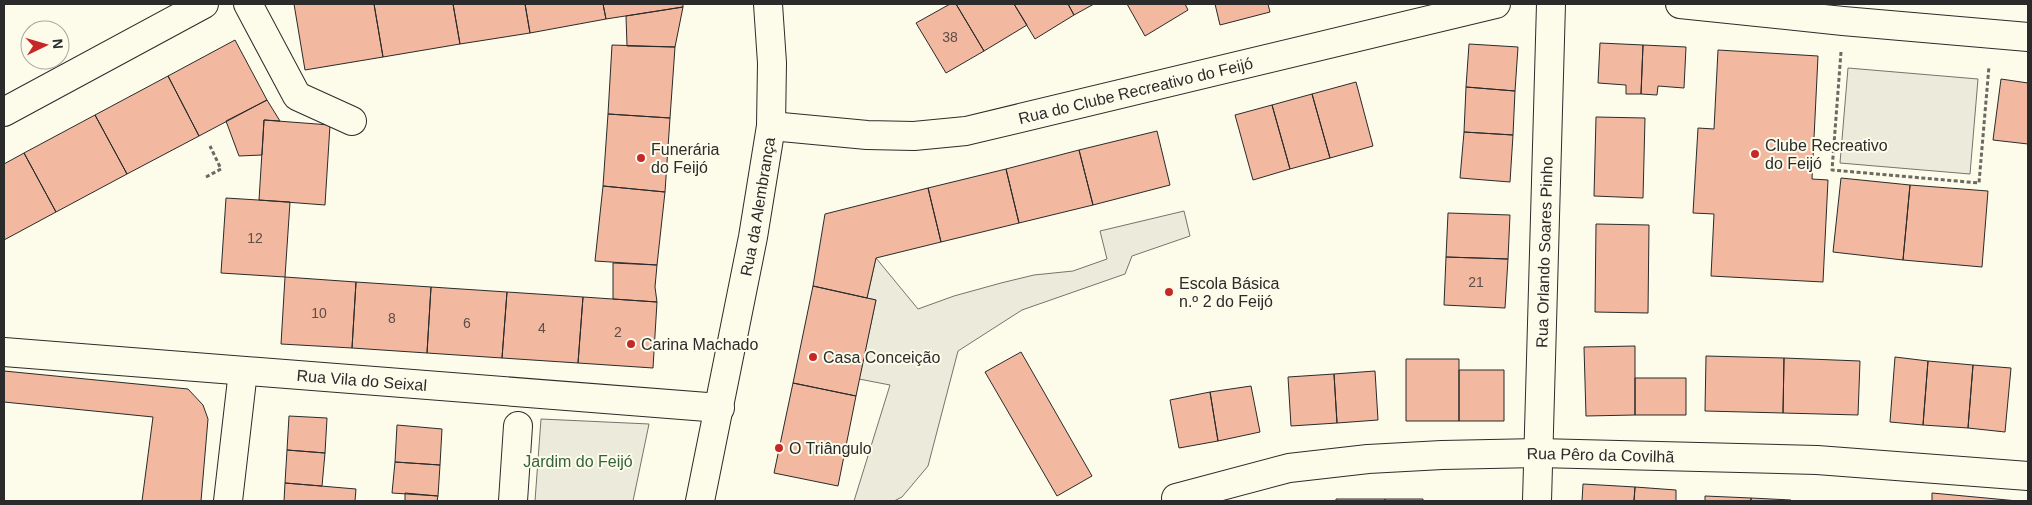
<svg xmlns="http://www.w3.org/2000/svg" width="2032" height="505" font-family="Helvetica,sans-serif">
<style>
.green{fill:#ecebdb;stroke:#74746e}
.building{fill:#f2b8a0;stroke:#2b2b2b}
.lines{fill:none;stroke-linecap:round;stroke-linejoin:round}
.street-casing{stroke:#2b2b2b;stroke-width:30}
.secondary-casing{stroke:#2b2b2b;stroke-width:30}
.path{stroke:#6a6964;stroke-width:3;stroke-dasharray:4 2.5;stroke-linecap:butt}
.street{stroke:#fdfbea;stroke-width:28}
.secondary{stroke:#fdfbea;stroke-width:28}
.poi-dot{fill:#c62828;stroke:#fdfbea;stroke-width:2}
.labels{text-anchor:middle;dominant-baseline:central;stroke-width:4;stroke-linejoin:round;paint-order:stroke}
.number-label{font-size:14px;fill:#5d4e48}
.street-label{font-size:16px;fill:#2b2b2b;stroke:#fdfbea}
.poi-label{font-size:16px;fill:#2b2b2b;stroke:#fdfbea;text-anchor:start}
.park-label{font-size:16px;fill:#34623c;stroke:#fdfbea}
</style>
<rect width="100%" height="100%" fill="#fdfbea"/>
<path class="green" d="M 1848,68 L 1978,79 L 1970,174 L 1840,163 Z
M 1184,211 L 1190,236 L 1132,256 L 1125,274 L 1022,310 L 958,351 L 928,466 L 902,497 L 894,501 L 854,501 L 890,385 L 859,379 L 876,300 L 867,298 L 876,258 L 918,309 L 954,296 L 1001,283 L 1034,275 L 1073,271 L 1107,259 L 1100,231 Z
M 541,419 L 649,424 L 633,501 L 535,501 Z"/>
<path class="building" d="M 294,4 L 374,4 L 383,57 L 305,70 Z
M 374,4 L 453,4 L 460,44 L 383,57 Z
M 453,4 L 525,4 L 530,33 L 460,44 Z
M 525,4 L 603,4 L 606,19 L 530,33 Z
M 603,4 L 683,4 L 683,7 L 606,19 Z
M 950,4 L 956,4 L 984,51 L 946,73 L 916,23 Z
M 956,4 L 1014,4 L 1027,25 L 984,51 Z
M 1014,4 L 1068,4 L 1074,15 L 1035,39 Z
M 1068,4 L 1094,4 L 1074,15 Z
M 1127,4 L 1185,4 L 1188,10 L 1145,36 Z
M 1215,4 L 1268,4 L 1270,12 L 1220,25 Z
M 683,7 L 675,47 L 627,46 L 626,16 Z
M 235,40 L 267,100 L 199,136 L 168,76 Z
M 1600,43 L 1643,45 L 1641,94 L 1626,94 L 1626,85 L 1598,83 Z
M 1469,44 L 1518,47 L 1515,91 L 1466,87 Z
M 612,45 L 675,47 L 670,118 L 608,114 Z
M 1643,45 L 1686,47 L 1684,88 L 1658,86 L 1657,95 L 1641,94 Z
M 1718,50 L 1818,56 L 1812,179 L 1828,180 L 1823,282 L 1711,276 L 1714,214 L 1693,213 L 1698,128 L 1714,129 Z
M 168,76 L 199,136 L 127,174 L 95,115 Z
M 2001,79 L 2028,83 L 2028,144 L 1993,140 Z
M 1356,82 L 1373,146 L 1330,158 L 1312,94 Z
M 1466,87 L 1515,91 L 1513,135 L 1464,132 Z
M 1312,94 L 1330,158 L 1290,169 L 1272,105 Z
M 267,100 L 280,121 L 264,120 L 262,155 L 239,156 L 226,121 Z
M 1272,105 L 1290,169 L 1253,180 L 1235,115 Z
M 608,114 L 670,118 L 665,192 L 603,186 Z
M 95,115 L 127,174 L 56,212 L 24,153 Z
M 1596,117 L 1645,118 L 1643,198 L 1594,196 Z
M 264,120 L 330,125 L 325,205 L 259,200 Z
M 1157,131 L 1170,185 L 1093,205 L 1079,150 Z
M 1464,132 L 1513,135 L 1510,182 L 1460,178 Z
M 1079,150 L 1093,205 L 1019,223 L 1006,169 Z
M 24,153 L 56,212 L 4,240 L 4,164 Z
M 1006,169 L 1019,223 L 941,242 L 928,188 Z
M 1841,178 L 1910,185 L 1903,260 L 1833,252 Z
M 1910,185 L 1988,191 L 1982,267 L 1903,260 Z
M 603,186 L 665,192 L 657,265 L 595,261 Z
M 928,188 L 941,242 L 876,258 L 867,298 L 813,286 L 825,214 Z
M 226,198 L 290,202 L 285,277 L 221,273 Z
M 1448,213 L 1510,215 L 1508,259 L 1446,257 Z
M 1596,224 L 1649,225 L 1648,313 L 1595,312 Z
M 1446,257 L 1508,259 L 1505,308 L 1444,305 Z
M 613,263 L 657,265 L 655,287 L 657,302 L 613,299 Z
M 285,277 L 356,282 L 352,348 L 281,344 Z
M 356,282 L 431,287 L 427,353 L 352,348 Z
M 813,286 L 876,300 L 856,396 L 793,383 Z
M 431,287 L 507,292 L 502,358 L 427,353 Z
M 507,292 L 583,297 L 578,363 L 502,358 Z
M 583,297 L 657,302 L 653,368 L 578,363 Z
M 1635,346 L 1635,415 L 1586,416 L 1584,347 Z
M 1021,352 L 1092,476 L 1057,496 L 985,372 Z
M 1706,356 L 1784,358 L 1783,413 L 1705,411 Z
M 1895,357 L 1928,361 L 1923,425 L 1890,422 Z
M 1784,358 L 1860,361 L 1858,415 L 1783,413 Z
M 1406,359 L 1459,359 L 1459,421 L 1406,421 Z
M 1928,361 L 1973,365 L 1968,428 L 1923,425 Z
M 1973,365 L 2011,368 L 2005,432 L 1968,428 Z
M 1459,370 L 1504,370 L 1504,421 L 1459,421 Z
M 4,371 L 188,389 L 203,405 L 208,419 L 201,501 L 142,501 L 153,417 L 4,402 Z
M 1375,371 L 1378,420 L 1337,423 L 1334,374 Z
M 1334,374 L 1337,423 L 1291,426 L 1288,377 Z
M 1635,378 L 1686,378 L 1686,415 L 1635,415 Z
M 793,383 L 856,396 L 838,486 L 774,473 Z
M 1251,386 L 1260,432 L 1218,441 L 1210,392 Z
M 1210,392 L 1218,441 L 1179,448 L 1170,400 Z
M 289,416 L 327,418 L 325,453 L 287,450 Z
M 397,425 L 442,429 L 440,465 L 395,462 Z
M 287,450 L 325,453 L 322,486 L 285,483 Z
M 395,462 L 440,465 L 438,496 L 392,493 Z
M 285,483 L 356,489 L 355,501 L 284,501 Z
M 1583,484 L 1635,487 L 1634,501 L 1582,501 Z
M 1635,487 L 1676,490 L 1676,501 L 1634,501 Z
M 405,493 L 438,496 L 437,501 L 405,501 Z
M 1932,493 L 2018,501 L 1932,501 Z
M 1705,496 L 1751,498 L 1751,501 L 1705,501 Z
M 1751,498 L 1791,500 L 1791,501 L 1751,501 Z
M 1336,499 L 1385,499 L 1385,501 L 1336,501 Z
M 1385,499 L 1423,499 L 1423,501 L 1385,501 Z"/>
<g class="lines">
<g class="street-casing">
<g id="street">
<path d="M 248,4 L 297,96 L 352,121"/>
<path d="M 1680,4 L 1843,21 L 2028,37"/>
<path d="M 4,112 L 204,4"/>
<path id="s1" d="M 771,126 L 867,135 L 914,136 L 966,131 L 1496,4"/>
<path id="s2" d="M 4,352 L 720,408"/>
<path id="s3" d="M 1176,498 L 1289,468 L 1368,459 L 1442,455 L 1538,453 L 1817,460 L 2028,476"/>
<path d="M 228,501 L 243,371"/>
<path d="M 513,501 L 518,426"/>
<path id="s4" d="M 1537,501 L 1551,4"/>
</g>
</g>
<g class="secondary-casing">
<g id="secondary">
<path id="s5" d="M 700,501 L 753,237 L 771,126 L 772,63 L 768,4"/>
</g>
</g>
<path class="path" d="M 1841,52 L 1832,170 L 1979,183 L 1989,66
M 206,177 L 221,169 L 210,146"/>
<use href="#street" class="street"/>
<use href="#secondary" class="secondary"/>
</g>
<g class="poi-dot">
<circle cx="1755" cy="154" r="5"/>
<circle cx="641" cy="158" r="5"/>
<circle cx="1169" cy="292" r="5"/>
<circle cx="631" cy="344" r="5"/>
<circle cx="813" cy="357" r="5"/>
<circle cx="779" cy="448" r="5"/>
</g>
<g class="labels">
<g class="number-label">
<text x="950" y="37">38</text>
<text x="255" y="238">12</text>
<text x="1476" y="282">21</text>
<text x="319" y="313">10</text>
<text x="392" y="318">8</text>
<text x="467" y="323">6</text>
<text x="542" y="328">4</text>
<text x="618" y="332">2</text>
</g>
<g class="street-label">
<text stroke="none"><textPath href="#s1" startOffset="370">Rua do Clube Recreativo do Feijó</textPath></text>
<text stroke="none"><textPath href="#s5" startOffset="300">Rua da Alembrança</textPath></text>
<text stroke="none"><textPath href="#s4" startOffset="249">Rua Orlando Soares Pinho</textPath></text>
<text stroke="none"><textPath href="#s2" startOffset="359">Rua Vila do Seixal</textPath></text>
<text stroke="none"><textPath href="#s3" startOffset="429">Rua Pêro da Covilhã</textPath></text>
</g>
<g class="poi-label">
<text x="1765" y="145">Clube Recreativo<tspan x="1765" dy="18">do Feijó</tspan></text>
<text x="651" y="149">Funerária<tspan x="651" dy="18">do Feijó</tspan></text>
<text x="1179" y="283">Escola Básica<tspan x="1179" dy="18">n.º 2 do Feijó</tspan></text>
<text x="641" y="344">Carina Machado</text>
<text x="823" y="357">Casa Conceição</text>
<text x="789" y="448">O Triângulo</text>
</g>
<g class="park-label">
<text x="578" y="461">Jardim do Feijó</text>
</g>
</g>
<rect width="2032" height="505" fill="none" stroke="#2b2b2b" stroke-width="10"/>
<g transform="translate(45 45) rotate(85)"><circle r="24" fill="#fdfbea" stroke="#a9a89e"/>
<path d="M0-4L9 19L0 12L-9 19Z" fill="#c62828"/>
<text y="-8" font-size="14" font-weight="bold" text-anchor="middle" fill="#2b2b2b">N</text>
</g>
</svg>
